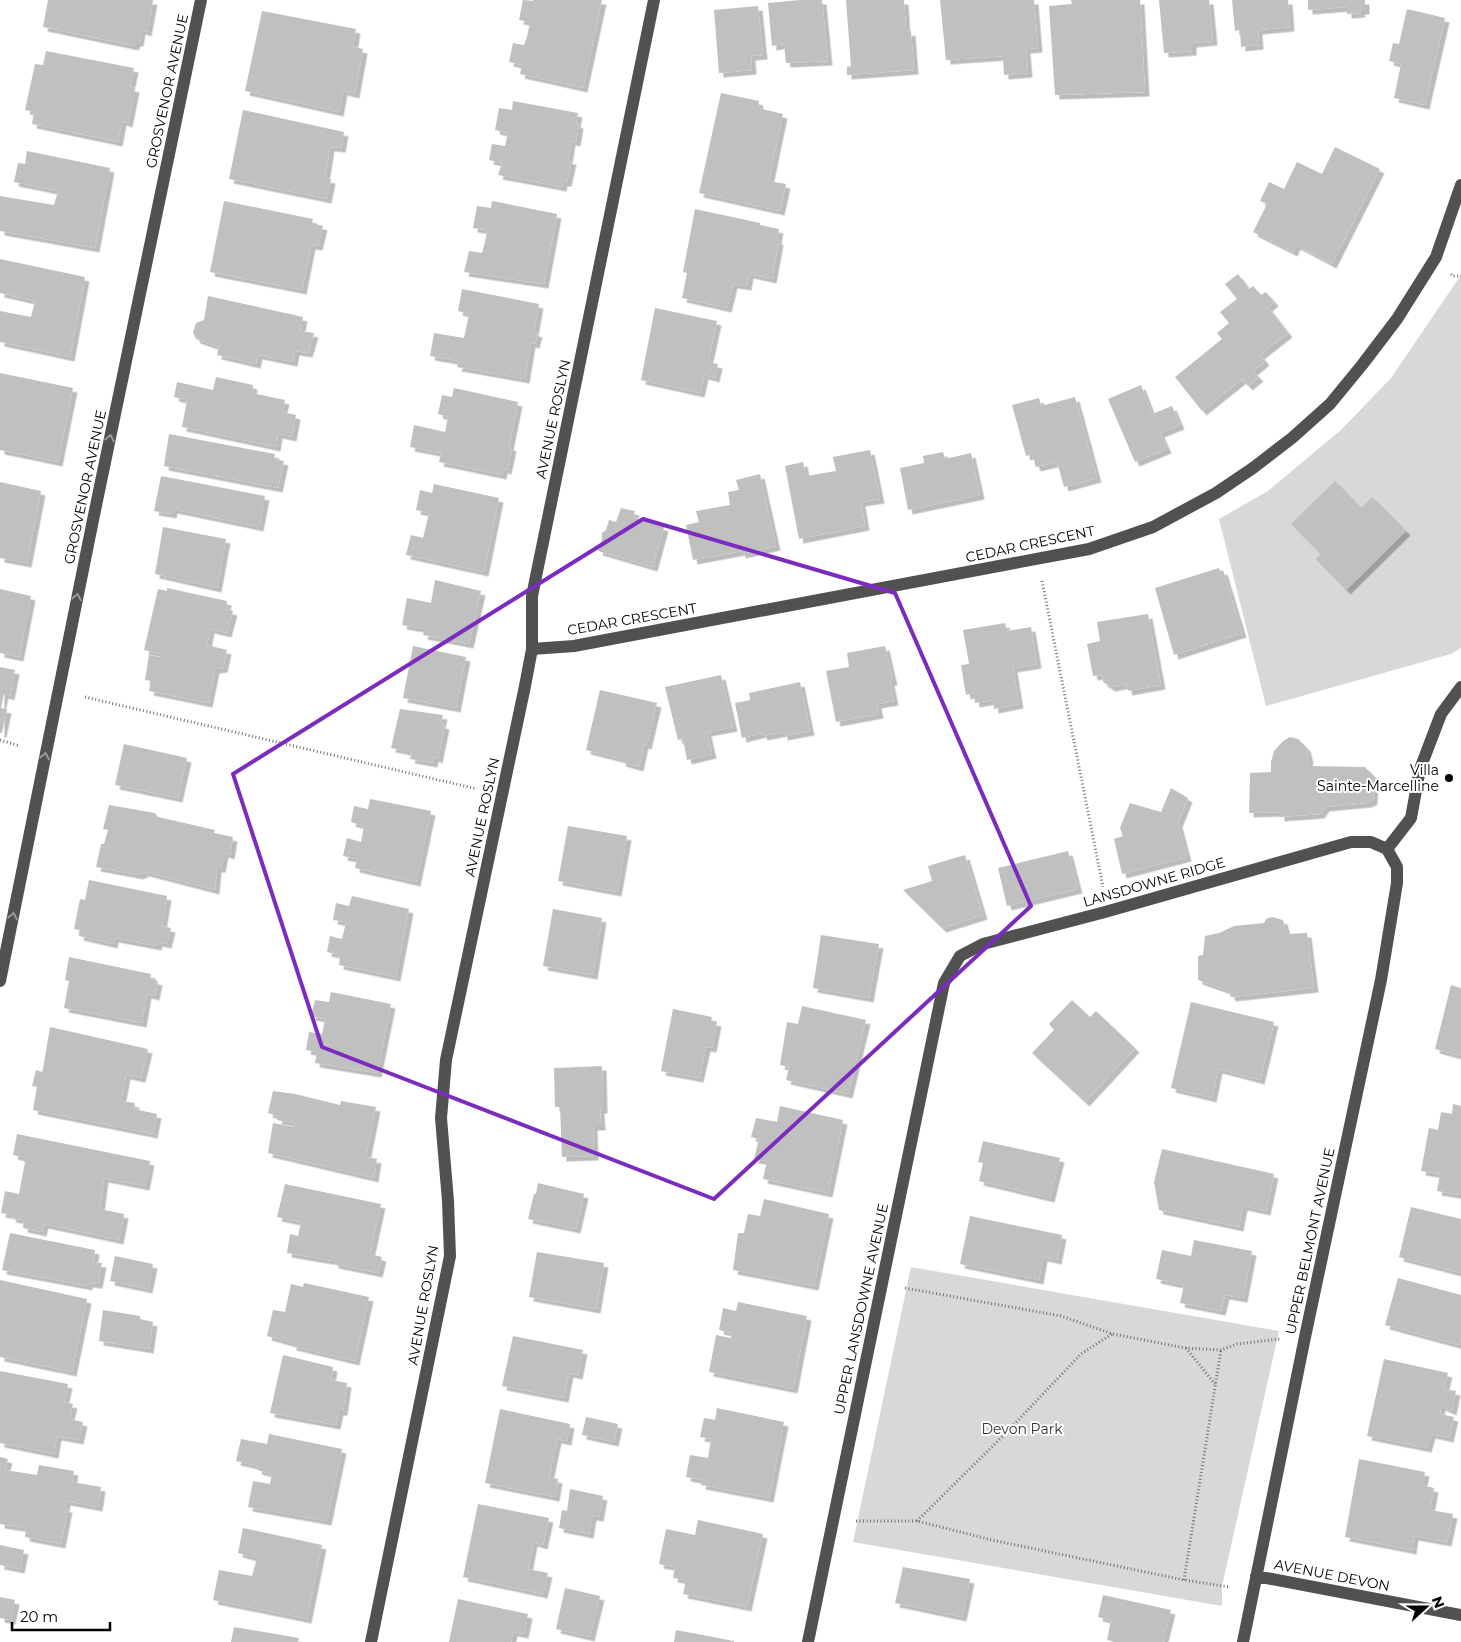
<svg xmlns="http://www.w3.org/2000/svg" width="1461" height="1642" font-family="Montserrat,sans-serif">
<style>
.green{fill:#d8d8d8}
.building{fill:#c0c0c0;filter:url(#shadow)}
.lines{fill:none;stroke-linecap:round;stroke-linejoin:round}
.path{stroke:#737373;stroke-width:3;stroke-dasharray:1 2.5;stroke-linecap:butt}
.minor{stroke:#515151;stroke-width:12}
.oneway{stroke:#979797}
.marked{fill:none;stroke:#7b2cbf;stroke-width:4;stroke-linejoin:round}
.poi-dot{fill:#000;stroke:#fff;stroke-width:2}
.labels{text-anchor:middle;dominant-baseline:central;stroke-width:4;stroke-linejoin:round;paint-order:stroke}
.street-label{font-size:14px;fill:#000;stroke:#fff}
.poi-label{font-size:14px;fill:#000;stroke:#fff;text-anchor:end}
.park-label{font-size:14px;fill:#2f2f2f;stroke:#fff}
</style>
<defs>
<filter id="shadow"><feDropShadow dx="4.5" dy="4.5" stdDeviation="0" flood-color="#0004"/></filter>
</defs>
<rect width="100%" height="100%" fill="#fff"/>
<path class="green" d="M 1461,275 L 1461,648 L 1451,654 L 1266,706 L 1219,519 L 1268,491 L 1341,430 L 1391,378 Z
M 911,1267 L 1279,1331 L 1222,1586 L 1222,1606 L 853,1542 Z"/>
<path class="building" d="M 48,0 L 153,0 L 147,32 L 141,30 L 139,42 L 136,42 L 134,46 L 43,27 Z
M 523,0 L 533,1 L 533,0 L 602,0 L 583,88 L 520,74 L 522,65 L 509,62 L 513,43 L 524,45 L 527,37 L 530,22 L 519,20 Z
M 800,0 L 822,0 L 828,61 L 786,63 L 784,44 L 772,46 L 768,3 Z
M 846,0 L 904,0 L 906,32 L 911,31 L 914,70 L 847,75 L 847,67 L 851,66 Z
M 940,0 L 1034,0 L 1038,48 L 1026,49 L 1028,73 L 1004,75 L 1003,56 L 946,60 Z
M 1071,0 L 1140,0 L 1145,92 L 1055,95 L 1049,6 L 1072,4 Z
M 1159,0 L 1209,0 L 1213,41 L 1192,43 L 1192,51 L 1164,53 Z
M 1232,0 L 1288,0 L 1290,27 L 1258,30 L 1259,45 L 1241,47 L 1240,30 L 1235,31 Z
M 1308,0 L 1365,0 L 1365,10 L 1360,10 L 1361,13 L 1347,14 L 1347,7 L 1308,10 Z
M 758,6 L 763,55 L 751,56 L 752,70 L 719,73 L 714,10 Z
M 1407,9 L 1445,18 L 1425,105 L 1394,98 L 1401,64 L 1389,61 L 1393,43 L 1399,44 Z
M 262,11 L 356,29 L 353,47 L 363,49 L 355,94 L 343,91 L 339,112 L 245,91 Z
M 46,51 L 134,68 L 130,87 L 135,88 L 128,123 L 122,121 L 118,142 L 32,124 L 34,112 L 25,110 L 35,64 L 43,65 Z
M 721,93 L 759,101 L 758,108 L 783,114 L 769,181 L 786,184 L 780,211 L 699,193 Z
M 513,101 L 578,113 L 576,123 L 579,124 L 576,142 L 571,141 L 568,160 L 572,160 L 567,182 L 563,182 L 562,187 L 498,175 L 502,163 L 489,160 L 492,144 L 505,146 L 507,137 L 508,133 L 495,130 L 499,108 L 512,110 Z
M 243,110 L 344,132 L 341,148 L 330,147 L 325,178 L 331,179 L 327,199 L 229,179 Z
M 1335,147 L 1380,169 L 1332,264 L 1296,245 L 1293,252 L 1253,232 L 1267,204 L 1260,201 L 1269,182 L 1284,189 L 1297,162 L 1322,174 Z
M 27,151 L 110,168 L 95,248 L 0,231 L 0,196 L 54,205 L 58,191 L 14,182 L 18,163 L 25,164 Z
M 224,201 L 313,219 L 312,223 L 323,226 L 318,246 L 311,245 L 302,290 L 210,272 Z
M 492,201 L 557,214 L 544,284 L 464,272 L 469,251 L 482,253 L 486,238 L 487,230 L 473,228 L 477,206 L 491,208 Z
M 695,209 L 760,223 L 760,225 L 779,229 L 777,240 L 779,241 L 772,279 L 749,274 L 747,286 L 733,284 L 727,308 L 682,298 L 687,273 L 683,272 Z
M 0,259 L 85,277 L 70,357 L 0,342 L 0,311 L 31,317 L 35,301 L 0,293 Z
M 1238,274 L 1249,289 L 1253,286 L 1261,295 L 1266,292 L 1274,302 L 1268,307 L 1288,333 L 1260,355 L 1265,361 L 1253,371 L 1259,377 L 1248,386 L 1242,379 L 1202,411 L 1175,377 L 1222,339 L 1217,333 L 1229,323 L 1220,312 L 1237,299 L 1225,284 Z
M 462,289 L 539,304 L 534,332 L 538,333 L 535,344 L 531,343 L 525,379 L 457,367 L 459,361 L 430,356 L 434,333 L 464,338 L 469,314 L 458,311 Z
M 208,296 L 303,317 L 300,331 L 314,333 L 308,353 L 295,351 L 293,362 L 258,355 L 256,364 L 217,355 L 219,347 L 196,339 L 193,332 L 196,323 L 204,320 Z
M 655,308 L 717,321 L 708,362 L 718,364 L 715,378 L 704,375 L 700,393 L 641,380 Z
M 0,373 L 73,388 L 58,462 L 0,450 Z
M 216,377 L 253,385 L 252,393 L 285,400 L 282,412 L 296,415 L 292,437 L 278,434 L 276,447 L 182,427 L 187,400 L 174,397 L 177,382 L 213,390 Z
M 1141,385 L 1152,414 L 1172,406 L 1180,425 L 1160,433 L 1167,449 L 1135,462 L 1108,399 Z
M 454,388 L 518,402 L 509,446 L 512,447 L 507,470 L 503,469 L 502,475 L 439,462 L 441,453 L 410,447 L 414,425 L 445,432 L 448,417 L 438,414 L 442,395 L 452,397 Z
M 1075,397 L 1097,478 L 1064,487 L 1057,462 L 1036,467 L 1032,454 L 1026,456 L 1012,405 L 1039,398 L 1041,406 Z
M 169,434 L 275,454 L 274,459 L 284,461 L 278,488 L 164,466 Z
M 870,450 L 880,499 L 861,502 L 865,526 L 799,539 L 785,466 L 803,462 L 806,476 L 836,471 L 833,457 Z
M 943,452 L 945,459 L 971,453 L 980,495 L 908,510 L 900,468 L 924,463 L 923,456 Z
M 760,474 L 776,546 L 741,554 L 741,551 L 693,560 L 686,525 L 699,522 L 696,511 L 730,505 L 728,492 L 739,490 L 736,480 Z
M 161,476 L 265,496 L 259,527 L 173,509 L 172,514 L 154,511 Z
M 1335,481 L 1361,508 L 1372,497 L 1406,531 L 1346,590 L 1316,559 L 1321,554 L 1291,524 Z
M 0,482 L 41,491 L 27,563 L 0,558 Z
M 434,484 L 499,498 L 484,572 L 406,555 L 411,535 L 423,538 L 429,513 L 416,510 L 420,490 L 432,493 Z
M 621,508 L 635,511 L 633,517 L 664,527 L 653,567 L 598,551 L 602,540 L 602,533 L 606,530 L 609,520 L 616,522 Z
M 163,527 L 226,539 L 217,588 L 155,574 Z
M 1219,568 L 1220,571 L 1223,570 L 1242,633 L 1174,655 L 1155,588 Z
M 435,580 L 481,591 L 469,644 L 423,635 L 425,629 L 402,625 L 407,598 L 431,603 Z
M 167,588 L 227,601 L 226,609 L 233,611 L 227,633 L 210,629 L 207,645 L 227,650 L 223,668 L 215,669 L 208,703 L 149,691 L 151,681 L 145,680 L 149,655 L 160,657 L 161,654 L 144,650 L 158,589 L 167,591 Z
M 0,589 L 31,596 L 19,657 L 0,653 Z
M 1148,614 L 1161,685 L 1128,691 L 1126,684 L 1111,687 L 1103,682 L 1102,675 L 1093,676 L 1087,644 L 1100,641 L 1097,622 Z
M 1005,623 L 1007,631 L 1031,627 L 1037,664 L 1013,668 L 1019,704 L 994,709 L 993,700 L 975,703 L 974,693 L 966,695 L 961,665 L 969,664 L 963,630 Z
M 413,646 L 466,657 L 456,708 L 403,698 Z
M 885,646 L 893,681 L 890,681 L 894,701 L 877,704 L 879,714 L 836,722 L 826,671 L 849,667 L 847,653 Z
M 0,667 L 15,670 L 10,696 L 4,694 L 1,708 L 7,709 L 2,733 L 0,733 Z
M 721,675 L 733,727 L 707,732 L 712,754 L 687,760 L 683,739 L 678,740 L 665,687 Z
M 800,682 L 810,731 L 783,736 L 783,732 L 763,736 L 762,733 L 742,738 L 735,703 L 750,700 L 749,693 Z
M 600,690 L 657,703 L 647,745 L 644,744 L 639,767 L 621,762 L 622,759 L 586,750 Z
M 400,709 L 443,715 L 441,724 L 445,725 L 438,759 L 434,757 L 433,763 L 410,759 L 412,752 L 391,748 Z
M 1290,737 L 1298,739 L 1306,747 L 1309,758 L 1307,766 L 1365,767 L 1374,776 L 1373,800 L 1367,803 L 1325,807 L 1320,814 L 1280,817 L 1280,812 L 1249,813 L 1250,773 L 1271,772 L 1271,762 L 1274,751 L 1283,741 Z
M 124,744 L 187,758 L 178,798 L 115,785 Z
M 1171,788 L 1188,798 L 1178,823 L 1187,857 L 1122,874 L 1114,839 L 1123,836 L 1120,828 L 1130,803 L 1161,812 Z
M 370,799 L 431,811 L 416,882 L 355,868 L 357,859 L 343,856 L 347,838 L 361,842 L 364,826 L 351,822 L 354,806 L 368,809 Z
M 109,805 L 155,813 L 158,817 L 215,830 L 214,833 L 233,837 L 230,855 L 224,853 L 221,868 L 217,868 L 215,890 L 145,872 L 139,875 L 96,867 L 101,844 L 104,844 L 108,830 L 103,829 Z
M 568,826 L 627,836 L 617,892 L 558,881 Z
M 1068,851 L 1078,889 L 1007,906 L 998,868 Z
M 965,855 L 983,915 L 942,928 L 903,890 L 932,881 L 928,866 Z
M 89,880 L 167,896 L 162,926 L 171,928 L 167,944 L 158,942 L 157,946 L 114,938 L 113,944 L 79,936 L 80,930 L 74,929 L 80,899 L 85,900 Z
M 352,896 L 409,909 L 396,977 L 339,965 L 340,955 L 327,952 L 330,936 L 342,939 L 346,922 L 333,920 L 336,903 L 349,906 Z
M 553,909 L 602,918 L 593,975 L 543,966 Z
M 1272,917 L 1283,920 L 1287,934 L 1307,933 L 1314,988 L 1231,997 L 1229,991 L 1198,980 L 1198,956 L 1203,955 L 1205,936 L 1219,933 L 1234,926 L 1264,923 L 1266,919 Z
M 821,935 L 879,944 L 869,998 L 813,988 Z
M 69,957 L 151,974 L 150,979 L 158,981 L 155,996 L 147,994 L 142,1023 L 64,1008 L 69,981 L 65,980 Z
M 1451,985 L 1461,988 L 1461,1056 L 1435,1049 Z
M 331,992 L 391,1004 L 377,1073 L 315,1063 L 317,1052 L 306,1050 L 309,1032 L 322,1034 L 325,1019 L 311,1016 L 315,1000 L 329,1002 Z
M 1072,1000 L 1090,1017 L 1096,1011 L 1135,1048 L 1085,1102 L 1032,1053 L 1054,1030 L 1049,1024 Z
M 1191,1002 L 1274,1022 L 1260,1080 L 1218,1069 L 1212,1098 L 1171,1088 Z
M 802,1006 L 866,1020 L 848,1094 L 786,1080 L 789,1067 L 780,1065 L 787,1022 L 798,1024 Z
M 673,1009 L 712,1017 L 711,1021 L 717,1022 L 712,1048 L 706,1047 L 699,1078 L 661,1071 Z
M 50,1027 L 148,1049 L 141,1078 L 126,1075 L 121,1101 L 135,1103 L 134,1109 L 157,1114 L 153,1134 L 33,1110 L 37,1087 L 32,1086 L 36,1070 L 42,1072 L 43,1069 Z
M 602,1066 L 603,1109 L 600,1109 L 601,1126 L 593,1126 L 594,1156 L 562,1157 L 560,1107 L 555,1107 L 554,1068 Z
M 273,1091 L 295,1094 L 340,1105 L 341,1101 L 376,1107 L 366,1157 L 377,1159 L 374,1178 L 268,1153 L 273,1123 L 294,1127 L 295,1123 L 277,1120 L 278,1116 L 268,1113 Z
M 1453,1104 L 1461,1106 L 1461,1195 L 1437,1191 L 1440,1174 L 1421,1171 L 1429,1128 L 1438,1130 L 1441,1112 L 1452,1114 Z
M 780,1106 L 843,1120 L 828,1193 L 763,1179 L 767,1161 L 754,1159 L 759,1139 L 751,1137 L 756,1118 L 777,1122 Z
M 17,1134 L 150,1161 L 145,1186 L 104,1178 L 100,1209 L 124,1214 L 119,1240 L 44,1224 L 42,1232 L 23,1228 L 24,1220 L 11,1218 L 12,1215 L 1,1213 L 5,1191 L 19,1194 L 25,1162 L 22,1160 L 22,1157 L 13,1155 Z
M 983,1141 L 1060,1158 L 1050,1198 L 979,1181 L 983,1163 L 978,1162 Z
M 1162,1149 L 1274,1174 L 1266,1211 L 1243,1206 L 1239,1227 L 1159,1210 L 1154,1182 Z
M 538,1183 L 584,1194 L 576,1229 L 528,1219 L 534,1194 L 536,1194 Z
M 285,1184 L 381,1204 L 370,1254 L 382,1257 L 378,1273 L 334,1264 L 334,1261 L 287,1253 L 290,1234 L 298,1236 L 301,1222 L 277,1217 Z
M 764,1199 L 829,1214 L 814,1286 L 733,1270 L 738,1233 L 744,1233 L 748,1214 L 760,1216 Z
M 1411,1207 L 1461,1219 L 1461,1273 L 1399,1257 Z
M 970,1216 L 1062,1235 L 1057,1260 L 1043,1257 L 1039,1280 L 960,1264 Z
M 10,1233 L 95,1250 L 93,1262 L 102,1263 L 98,1284 L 88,1283 L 88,1286 L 2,1270 Z
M 1194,1240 L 1252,1251 L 1243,1298 L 1225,1295 L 1221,1311 L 1180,1303 L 1184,1285 L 1156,1279 L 1162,1250 L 1191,1256 Z
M 537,1252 L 604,1263 L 596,1309 L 529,1297 Z
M 115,1256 L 153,1264 L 148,1289 L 110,1281 Z
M 1398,1278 L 1461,1295 L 1461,1338 L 1459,1345 L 1385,1325 Z
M 0,1280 L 87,1299 L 72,1372 L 0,1357 Z
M 304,1283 L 369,1297 L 355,1361 L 292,1346 L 292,1343 L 267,1336 L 273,1310 L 285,1312 L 291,1284 L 303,1287 Z
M 738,1302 L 807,1316 L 793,1389 L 709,1372 L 716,1335 L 731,1338 L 732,1333 L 719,1330 L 723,1308 L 736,1311 Z
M 103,1310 L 140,1316 L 140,1319 L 153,1322 L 149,1349 L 99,1341 Z
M 513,1336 L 583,1350 L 578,1375 L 569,1373 L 564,1398 L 502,1386 Z
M 283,1355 L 333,1367 L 331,1380 L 347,1383 L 343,1411 L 339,1411 L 336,1425 L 270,1413 Z
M 1384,1359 L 1448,1373 L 1444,1389 L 1456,1391 L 1452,1411 L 1441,1406 L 1440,1414 L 1454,1417 L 1449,1438 L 1431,1434 L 1427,1448 L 1367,1436 Z
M 0,1371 L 68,1384 L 64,1402 L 73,1404 L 69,1419 L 83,1422 L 79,1440 L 57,1436 L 54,1454 L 0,1443 Z
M 717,1408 L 784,1422 L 769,1498 L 701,1485 L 702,1480 L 686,1477 L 690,1455 L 708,1458 L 711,1439 L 700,1437 L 704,1418 L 715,1420 Z
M 500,1409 L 570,1424 L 567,1441 L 557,1439 L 549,1477 L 558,1479 L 555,1497 L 485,1483 Z
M 586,1417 L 618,1424 L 614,1442 L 582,1435 Z
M 269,1434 L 342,1449 L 327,1521 L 248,1507 L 253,1481 L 270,1484 L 272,1474 L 257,1470 L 258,1466 L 236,1461 L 241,1439 L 267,1444 Z
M 0,1457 L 8,1459 L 5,1470 L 37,1475 L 39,1465 L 74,1471 L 72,1482 L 101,1487 L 98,1507 L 66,1501 L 65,1508 L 68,1508 L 61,1544 L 25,1537 L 26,1528 L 0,1524 Z
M 1359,1459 L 1425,1472 L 1422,1485 L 1434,1488 L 1430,1510 L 1453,1514 L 1447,1542 L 1414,1536 L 1412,1550 L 1345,1537 Z
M 570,1489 L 603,1496 L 599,1517 L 592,1516 L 589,1534 L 559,1528 L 562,1510 L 567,1511 Z
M 478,1504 L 549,1518 L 543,1545 L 533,1542 L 528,1569 L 548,1573 L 543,1594 L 463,1577 Z
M 698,1520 L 763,1534 L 747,1607 L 683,1594 L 686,1580 L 673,1578 L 675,1567 L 659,1564 L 666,1529 L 695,1535 Z
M 243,1528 L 322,1545 L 307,1619 L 213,1600 L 219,1570 L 252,1576 L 257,1558 L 238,1553 Z
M 0,1545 L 24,1550 L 20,1569 L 0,1565 Z
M 903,1567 L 970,1579 L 962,1617 L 895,1603 Z
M 565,1588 L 600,1596 L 590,1637 L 556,1629 Z
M 1103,1595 L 1171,1610 L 1163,1642 L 1117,1642 L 1107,1640 L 1111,1620 L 1098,1617 Z
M 0,1597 L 15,1600 L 11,1620 L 0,1618 Z
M 458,1599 L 528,1614 L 524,1634 L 513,1632 L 511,1642 L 449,1642 Z
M 234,1627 L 299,1638 L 298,1642 L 231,1642 Z
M 676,1630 L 734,1641 L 734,1642 L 674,1642 Z"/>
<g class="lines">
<path class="path" d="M 1451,274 L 1453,276 L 1461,276
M 1042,581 L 1103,887
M 85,697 L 477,789
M 0,740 L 20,746
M 905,1288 L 1061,1316 L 1113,1334 L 1185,1348 L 1221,1350 L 1237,1344 L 1280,1339
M 1186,1348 L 1215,1384
M 856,1521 L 917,1521 L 992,1540 L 1184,1580 L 1230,1587
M 917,1521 L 1004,1435 L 1081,1354 L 1112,1334
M 1184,1580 L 1221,1350"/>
<path class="minor" d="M 532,649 L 574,646 L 1089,549 L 1153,527 L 1216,493 L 1253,468 L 1292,438 L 1330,404 L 1362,365 L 1397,319 L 1436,257 L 1461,185
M 1387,849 L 1411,818 L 1420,769 L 1441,714 L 1461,687
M 0,981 L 93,520 L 201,0
M 1256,1576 L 1461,1615
M 371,1642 L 450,1256 L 448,1201 L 441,1118 L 446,1060 L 525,686 L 532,649 L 532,596 L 654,0
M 808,1642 L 944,983 L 960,956 L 983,944 L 1105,912 L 1351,842 L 1371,842 L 1387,849
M 1243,1642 L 1305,1337 L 1381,980 L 1397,883 L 1397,867 L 1387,849"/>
</g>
<defs><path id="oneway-chevron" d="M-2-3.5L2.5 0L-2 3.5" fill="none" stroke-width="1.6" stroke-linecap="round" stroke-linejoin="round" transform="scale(1.25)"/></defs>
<g class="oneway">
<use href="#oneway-chevron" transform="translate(110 438) rotate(-78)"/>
<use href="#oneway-chevron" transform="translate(77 597) rotate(-79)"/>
<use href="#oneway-chevron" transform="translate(45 756) rotate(-79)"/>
<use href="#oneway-chevron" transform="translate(13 916) rotate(-79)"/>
</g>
<path class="marked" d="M 643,519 L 895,593 L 1031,906 L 714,1199 L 322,1047 L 233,774 Z"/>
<circle class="poi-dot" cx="1449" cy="778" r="5"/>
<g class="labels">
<g class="street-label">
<text transform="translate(167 91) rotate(-78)">GROSVENOR AVENUE</text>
<text transform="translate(553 419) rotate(-78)">AVENUE ROSLYN</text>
<text transform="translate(85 487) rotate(-78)">GROSVENOR AVENUE</text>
<text transform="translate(1030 544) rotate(-12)">CEDAR CRESCENT</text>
<text transform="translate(632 619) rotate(-10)">CEDAR CRESCENT</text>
<text transform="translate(482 817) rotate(-78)">AVENUE ROSLYN</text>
<text transform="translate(1154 882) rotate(-16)">LANSDOWNE RIDGE</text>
<text transform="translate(1310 1241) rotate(-78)">UPPER BELMONT AVENUE</text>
<text transform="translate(423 1305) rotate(-80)">AVENUE ROSLYN</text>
<text transform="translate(861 1309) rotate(-78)">UPPER LANSDOWNE AVENUE</text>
<text transform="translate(1332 1575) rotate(11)">AVENUE DEVON</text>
</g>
<g class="poi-label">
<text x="1439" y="770">Villa<tspan x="1439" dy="16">Sainte-Marcelline</tspan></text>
</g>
<g class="park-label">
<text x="1022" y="1429">Devon Park</text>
</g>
</g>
<g transform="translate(1426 1607) rotate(69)" stroke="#ffffff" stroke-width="4" paint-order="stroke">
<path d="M0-4L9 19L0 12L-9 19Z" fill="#000000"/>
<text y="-8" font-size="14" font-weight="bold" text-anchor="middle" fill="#000000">N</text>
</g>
<path d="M12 1622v8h98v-8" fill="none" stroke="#000000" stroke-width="2.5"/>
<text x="20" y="1622" font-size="15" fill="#000000" stroke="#ffffff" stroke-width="4" paint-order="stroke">20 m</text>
</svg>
